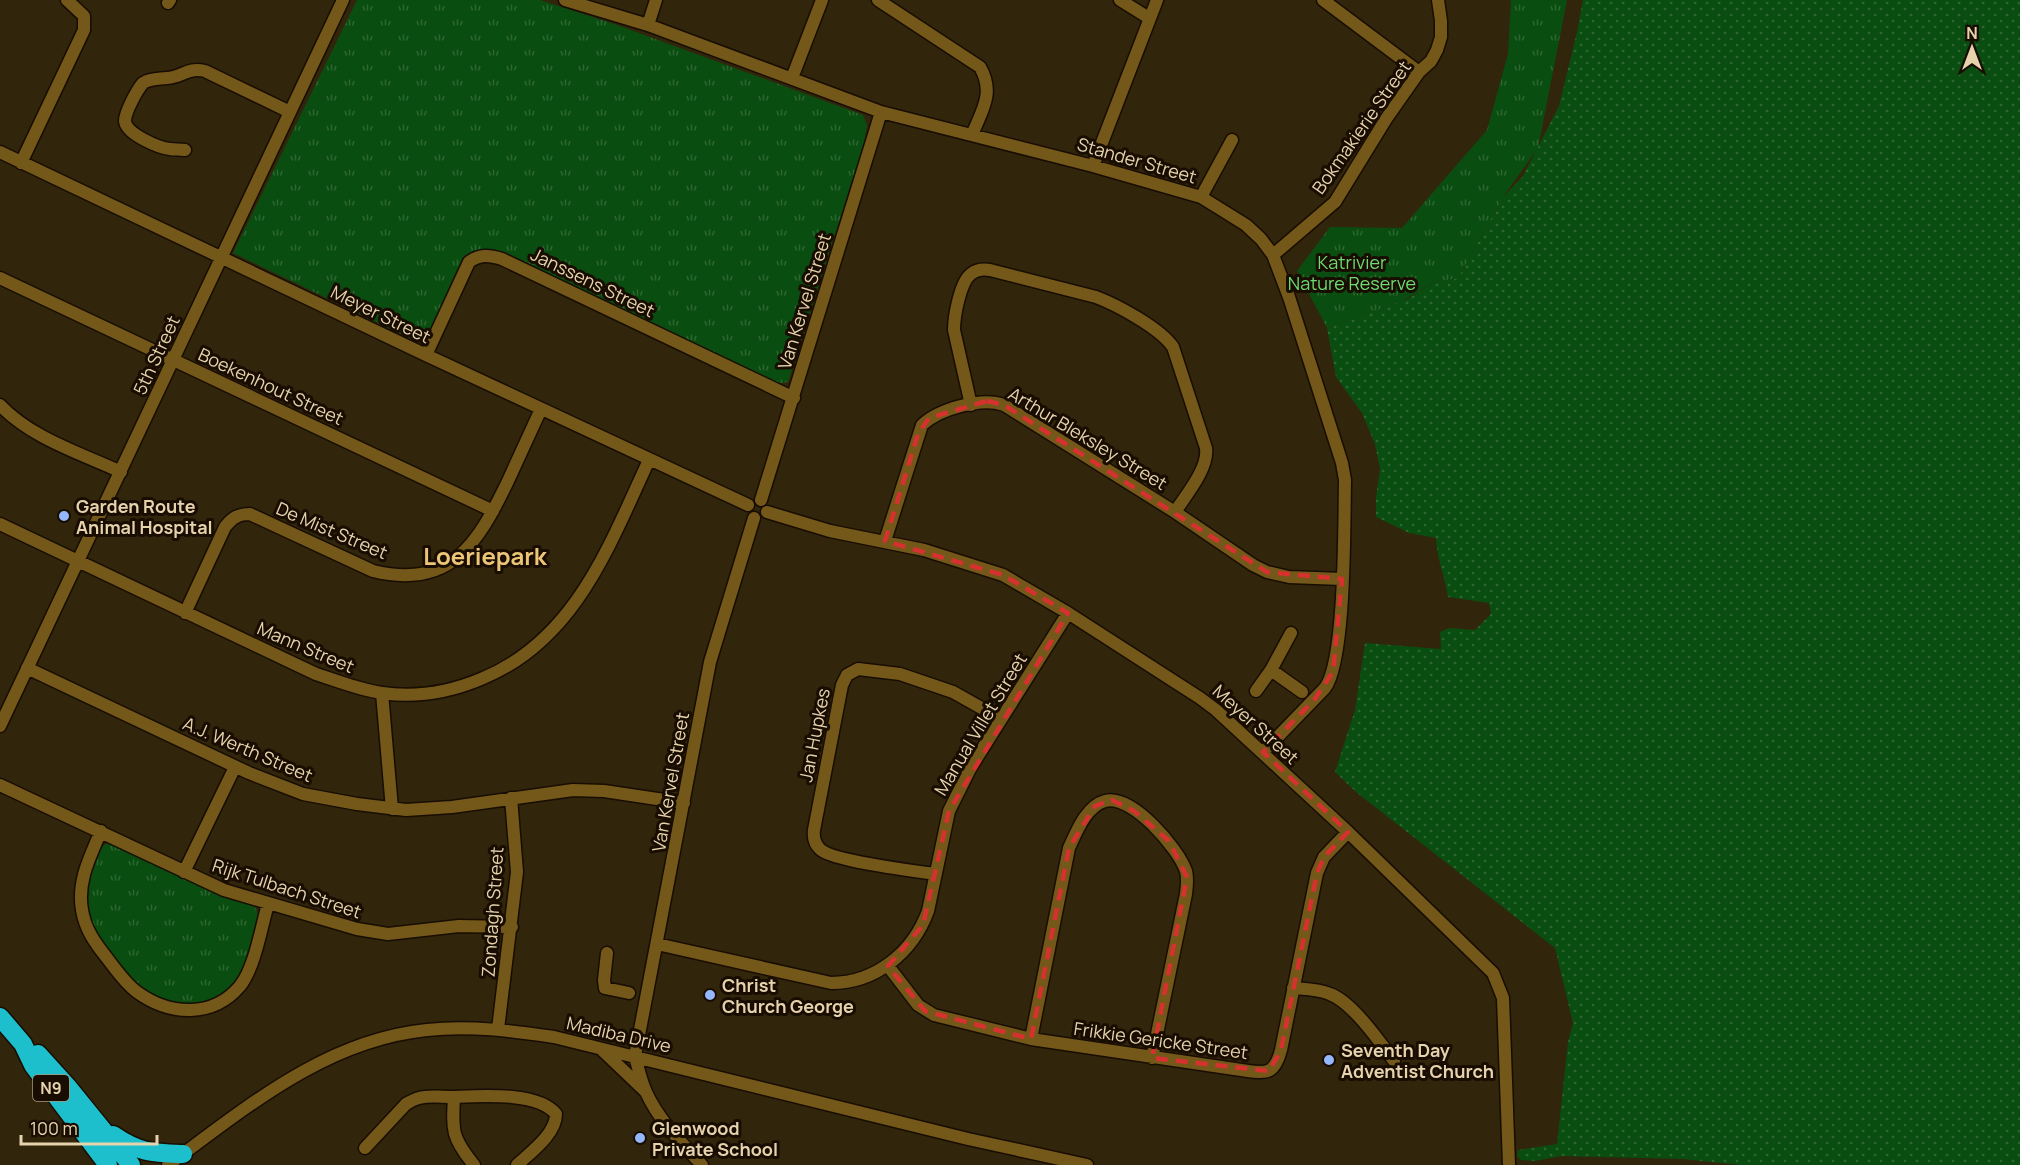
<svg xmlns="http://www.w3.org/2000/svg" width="2020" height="1165" font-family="Manrope,sans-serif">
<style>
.grass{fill:url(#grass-dots)}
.park{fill:url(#park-tufts)}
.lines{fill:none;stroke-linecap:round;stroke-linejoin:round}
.minor-casing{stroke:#180d00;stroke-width:15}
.highway-casing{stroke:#180d00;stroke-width:21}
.minor{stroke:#74581a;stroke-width:12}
.highway{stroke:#1ebfcc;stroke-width:18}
.marked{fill:none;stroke:#d7312f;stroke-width:4.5;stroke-dasharray:12 8;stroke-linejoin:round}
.poi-dot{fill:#94b7fd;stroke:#180d00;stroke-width:2}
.labels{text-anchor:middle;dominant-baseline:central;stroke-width:6;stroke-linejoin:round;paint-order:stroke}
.shield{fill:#180d00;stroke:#a8987a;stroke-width:1.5}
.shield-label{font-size:16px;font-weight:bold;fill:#e6d3ae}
.street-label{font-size:18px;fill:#e6d3ae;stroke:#180d00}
.park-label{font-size:18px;fill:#6eda70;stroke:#180d00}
.poi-label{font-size:18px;font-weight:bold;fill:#e6d3ae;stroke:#180d00;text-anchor:start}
.district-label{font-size:24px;font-weight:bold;fill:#ecc577;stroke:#180d00}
</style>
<defs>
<pattern id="grass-dots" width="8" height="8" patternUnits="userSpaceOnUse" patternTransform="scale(1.5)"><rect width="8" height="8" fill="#094d10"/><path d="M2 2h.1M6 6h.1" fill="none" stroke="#2d6630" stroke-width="1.8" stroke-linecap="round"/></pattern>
<pattern id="park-tufts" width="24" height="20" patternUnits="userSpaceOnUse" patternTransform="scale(1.5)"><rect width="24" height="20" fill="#094d10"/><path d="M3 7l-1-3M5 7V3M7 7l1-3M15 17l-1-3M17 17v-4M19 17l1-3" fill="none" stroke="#2d6630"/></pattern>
</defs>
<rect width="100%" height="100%" fill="#31250c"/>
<path class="grass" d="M 1583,0 L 2020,0 L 2020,1165 L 1740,1165 L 1682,1159 L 1561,1156 L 1535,1161 L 1521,1160 L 1517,1156 L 1518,1150 L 1557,1144 L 1568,1042 L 1573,1023 L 1555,948 L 1356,792 L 1335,772 L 1355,710 L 1365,643 L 1441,649 L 1440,632 L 1449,628 L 1475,630 L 1491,614 L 1489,603 L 1448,597 C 1445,577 1437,559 1436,538 L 1409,533 L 1376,517 L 1376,497 L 1380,469 L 1375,444 L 1362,413 L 1336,377 L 1327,328 L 1407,299 L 1435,282 L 1458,278 L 1503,197 L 1523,176 L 1559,106 L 1577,32 Z"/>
<path class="park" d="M 357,0 L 540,0 L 617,25 L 863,115 L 867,125 L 864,143 L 788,382 L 775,384 L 493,251 L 486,250 L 475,252 L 430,333 L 423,341 L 418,342 L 233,253 Z
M 1511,0 L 1567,0 L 1538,148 L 1503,197 L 1458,278 L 1435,282 L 1402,301 L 1327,328 L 1297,271 L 1330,227 L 1402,228 L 1487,130 L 1508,54 Z
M 109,843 L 114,844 L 211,890 L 253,905 C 265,917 252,943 248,957 C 233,1008 178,1019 139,987 C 128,978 121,966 113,955 C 106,946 96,936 91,925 C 84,907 84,882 93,863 C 97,854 99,846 109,843 Z"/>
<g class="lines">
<g class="minor-casing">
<path id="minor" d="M 565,0 L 648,25 L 881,112 L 1093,166 L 1201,197 L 1246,225 L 1261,239 L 1273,255 L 1289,297 L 1342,463 L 1345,480 C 1344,521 1346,660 1325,688 L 1263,752
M 878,0 L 980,67 C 995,93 982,110 972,135
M 1120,0 L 1149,18
M 1323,0 L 1419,72
M 168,3 L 170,0
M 648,25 L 656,0
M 792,78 L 822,0
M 185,150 C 180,149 175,150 170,149 C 159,148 126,134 125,121 C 125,112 137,90 143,83 C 151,78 158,79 167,78 C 183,77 187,67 205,71 L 290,112
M 0,152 L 426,355 L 748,505
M 21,163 L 84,30 L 84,16 L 67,0
M 1093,166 L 1157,0
M 1201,197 L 1232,140
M 1273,255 L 1335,202 L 1386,119 L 1419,72 L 1431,61 L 1437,50 L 1441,37 L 1441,21 L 1438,0
M 0,278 L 493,511
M 426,355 L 469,262 C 480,254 489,255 502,259 L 794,398
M 0,405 C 31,438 80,453 121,472
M 971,405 L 954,330 C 954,317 960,282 971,274 C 977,269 983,269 990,270 L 1096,297 C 1117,305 1160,328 1173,347 L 1206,448 C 1209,468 1186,495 1175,512
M 761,500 L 881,112
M 767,512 L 830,531 L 924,550 L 1003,575 L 1068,613 L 1200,698 L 1216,710 L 1348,832 L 1493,973 L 1503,998 L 1509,1165
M 0,524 L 316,674 C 338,681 360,690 382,693 C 416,698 450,692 481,679 C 575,641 609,546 649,460
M 885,541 L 922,425 C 939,409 981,397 1004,405 L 1175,512 L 1253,565 L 1267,572 L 1289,577 L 1342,579
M 185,613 L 225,527 C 232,518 238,514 250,514 L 373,571 C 451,590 478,543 508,481 C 519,457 530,433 541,409
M 27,668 L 249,773 L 303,794 L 357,804 L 406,810 L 452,807 L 573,790 L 604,791 L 684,803
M 1271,670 L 1302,692
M 1256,691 L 1271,670 L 1291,633
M 382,693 L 392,809
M 0,726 L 343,0
M 0,785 L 224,890 L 357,929 L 388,934 L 459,926 L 512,927
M 101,831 C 90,857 77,881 82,910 C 85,929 95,943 107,958 C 116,970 125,983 137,992 C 170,1016 213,1018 240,986 C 255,967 261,928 268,904
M 184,872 L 235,767
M 935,874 C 914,871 834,861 821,850 C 815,845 813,838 814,830 L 842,685 L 847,675 L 858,669 L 900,674 L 953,692 L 1001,719
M 657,944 L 831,983 C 876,983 913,952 928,911 L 949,811 L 971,767 L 1068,613
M 607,953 L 604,980 L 605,988 L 629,993
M 888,966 L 918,1005 L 934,1015 L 1031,1039 L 1248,1071 C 1269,1074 1275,1072 1281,1050 L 1317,873 L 1324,857 L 1348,832
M 1293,988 C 1305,989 1319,989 1330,994 C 1352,1002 1380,1042 1394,1061
M 498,1029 L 517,872 L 511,798
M 1031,1039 L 1069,848 C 1076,833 1086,806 1105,801 C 1132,794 1178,848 1186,871 C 1188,878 1187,886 1186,894 L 1152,1058
M 601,1049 L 645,1091
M 454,1097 C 452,1131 452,1138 474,1165
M 365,1148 L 406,1104 C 411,1101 415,1099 419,1098 C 429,1095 441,1097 452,1097 C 478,1096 538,1091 556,1114 C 556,1134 531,1152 517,1165
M 168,1165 C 247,1107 326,1040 427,1030 C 470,1025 512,1031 554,1037 L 968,1139 L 1087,1165
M 702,1165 C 682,1143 659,1121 646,1092 C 641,1081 638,1068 635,1056 L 710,662 L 754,518"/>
</g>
<g class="highway-casing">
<path id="highway" d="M 0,1017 L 23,1044 L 33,1065 L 108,1165
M 38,1054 L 67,1086 L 131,1165
M 113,1135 C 139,1153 153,1153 183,1154"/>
</g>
<use href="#minor" class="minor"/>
<use href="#highway" class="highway"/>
</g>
<path class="marked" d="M 987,401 L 1004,405 L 1267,572 L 1342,579 L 1333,672 L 1314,700 L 1263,752 L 1348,832 L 1324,857 L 1317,873 L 1281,1050 L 1269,1071 L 1152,1058 L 1187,877 L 1169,841 L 1134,811 L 1112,800 L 1095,806 L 1069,848 L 1031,1039 L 925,1011 L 888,966 L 923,925 L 949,811 L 1068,613 L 1003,575 L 885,541 L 918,434 L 929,418 Z"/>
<g class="poi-dot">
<circle cx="64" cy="516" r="6"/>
<circle cx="710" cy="995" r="6"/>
<circle cx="1329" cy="1060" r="6"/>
<circle cx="640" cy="1138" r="6"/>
</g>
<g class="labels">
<rect class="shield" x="33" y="1075" width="36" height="26" rx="4.5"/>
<g class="shield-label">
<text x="51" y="1088">N9</text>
</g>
<g class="street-label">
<text transform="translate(1361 127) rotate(-55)">Bokmakierie Street</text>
<text transform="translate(1137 160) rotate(16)">Stander Street</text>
<text transform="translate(593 282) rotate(26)">Janssens Street</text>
<text transform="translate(804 301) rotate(-73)">Van Kervel Street</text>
<text transform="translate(381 314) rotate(26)">Meyer Street</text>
<text transform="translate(156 355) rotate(-65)">5th Street</text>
<text transform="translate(271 386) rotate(25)">Boekenhout Street</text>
<text transform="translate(1088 438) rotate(31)">Arthur Bleksley Street</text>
<text transform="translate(332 530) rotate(23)">De Mist Street</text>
<text transform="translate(306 647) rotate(23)">Mann Street</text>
<text transform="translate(980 724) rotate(-59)">Manual Villet Street</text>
<text transform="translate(1256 724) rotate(42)">Meyer Street</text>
<text transform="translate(814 735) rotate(-79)">Jan Hupkes</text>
<text transform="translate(248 749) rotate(23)">A.J. Werth Street</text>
<text transform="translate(670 782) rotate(-80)">Van Kervel Street</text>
<text transform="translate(287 888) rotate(18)">Rijk Tulbach Street</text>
<text transform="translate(492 912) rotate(-86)">Zondagh Street</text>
<text transform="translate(619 1034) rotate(13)">Madiba Drive</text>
<text transform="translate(1161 1040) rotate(8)">Frikkie Gericke Street</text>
</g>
<g class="park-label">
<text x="1352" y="262">Katrivier<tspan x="1352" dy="21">Nature Reserve</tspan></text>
</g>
<g class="poi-label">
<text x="76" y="506">Garden Route<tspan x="76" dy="21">Animal Hospital</tspan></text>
<text x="722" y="985">Christ<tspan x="722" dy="21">Church George</tspan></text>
<text x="1341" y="1050">Seventh Day<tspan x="1341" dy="21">Adventist Church</tspan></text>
<text x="652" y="1128">Glenwood<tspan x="652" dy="21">Private School</tspan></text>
</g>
<g class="district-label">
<text x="485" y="555">Loeriepark</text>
</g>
</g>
<g transform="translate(1972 48)" stroke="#180d00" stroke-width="4.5" paint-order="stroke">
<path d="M0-4.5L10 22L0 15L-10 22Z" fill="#e6d3ae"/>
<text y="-9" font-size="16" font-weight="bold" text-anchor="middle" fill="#e6d3ae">N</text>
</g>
<path d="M21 1135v9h136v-9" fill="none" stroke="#e6d3ae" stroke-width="3"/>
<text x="30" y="1135" font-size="18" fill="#e6d3ae" stroke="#180d00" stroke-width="4.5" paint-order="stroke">100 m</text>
</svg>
